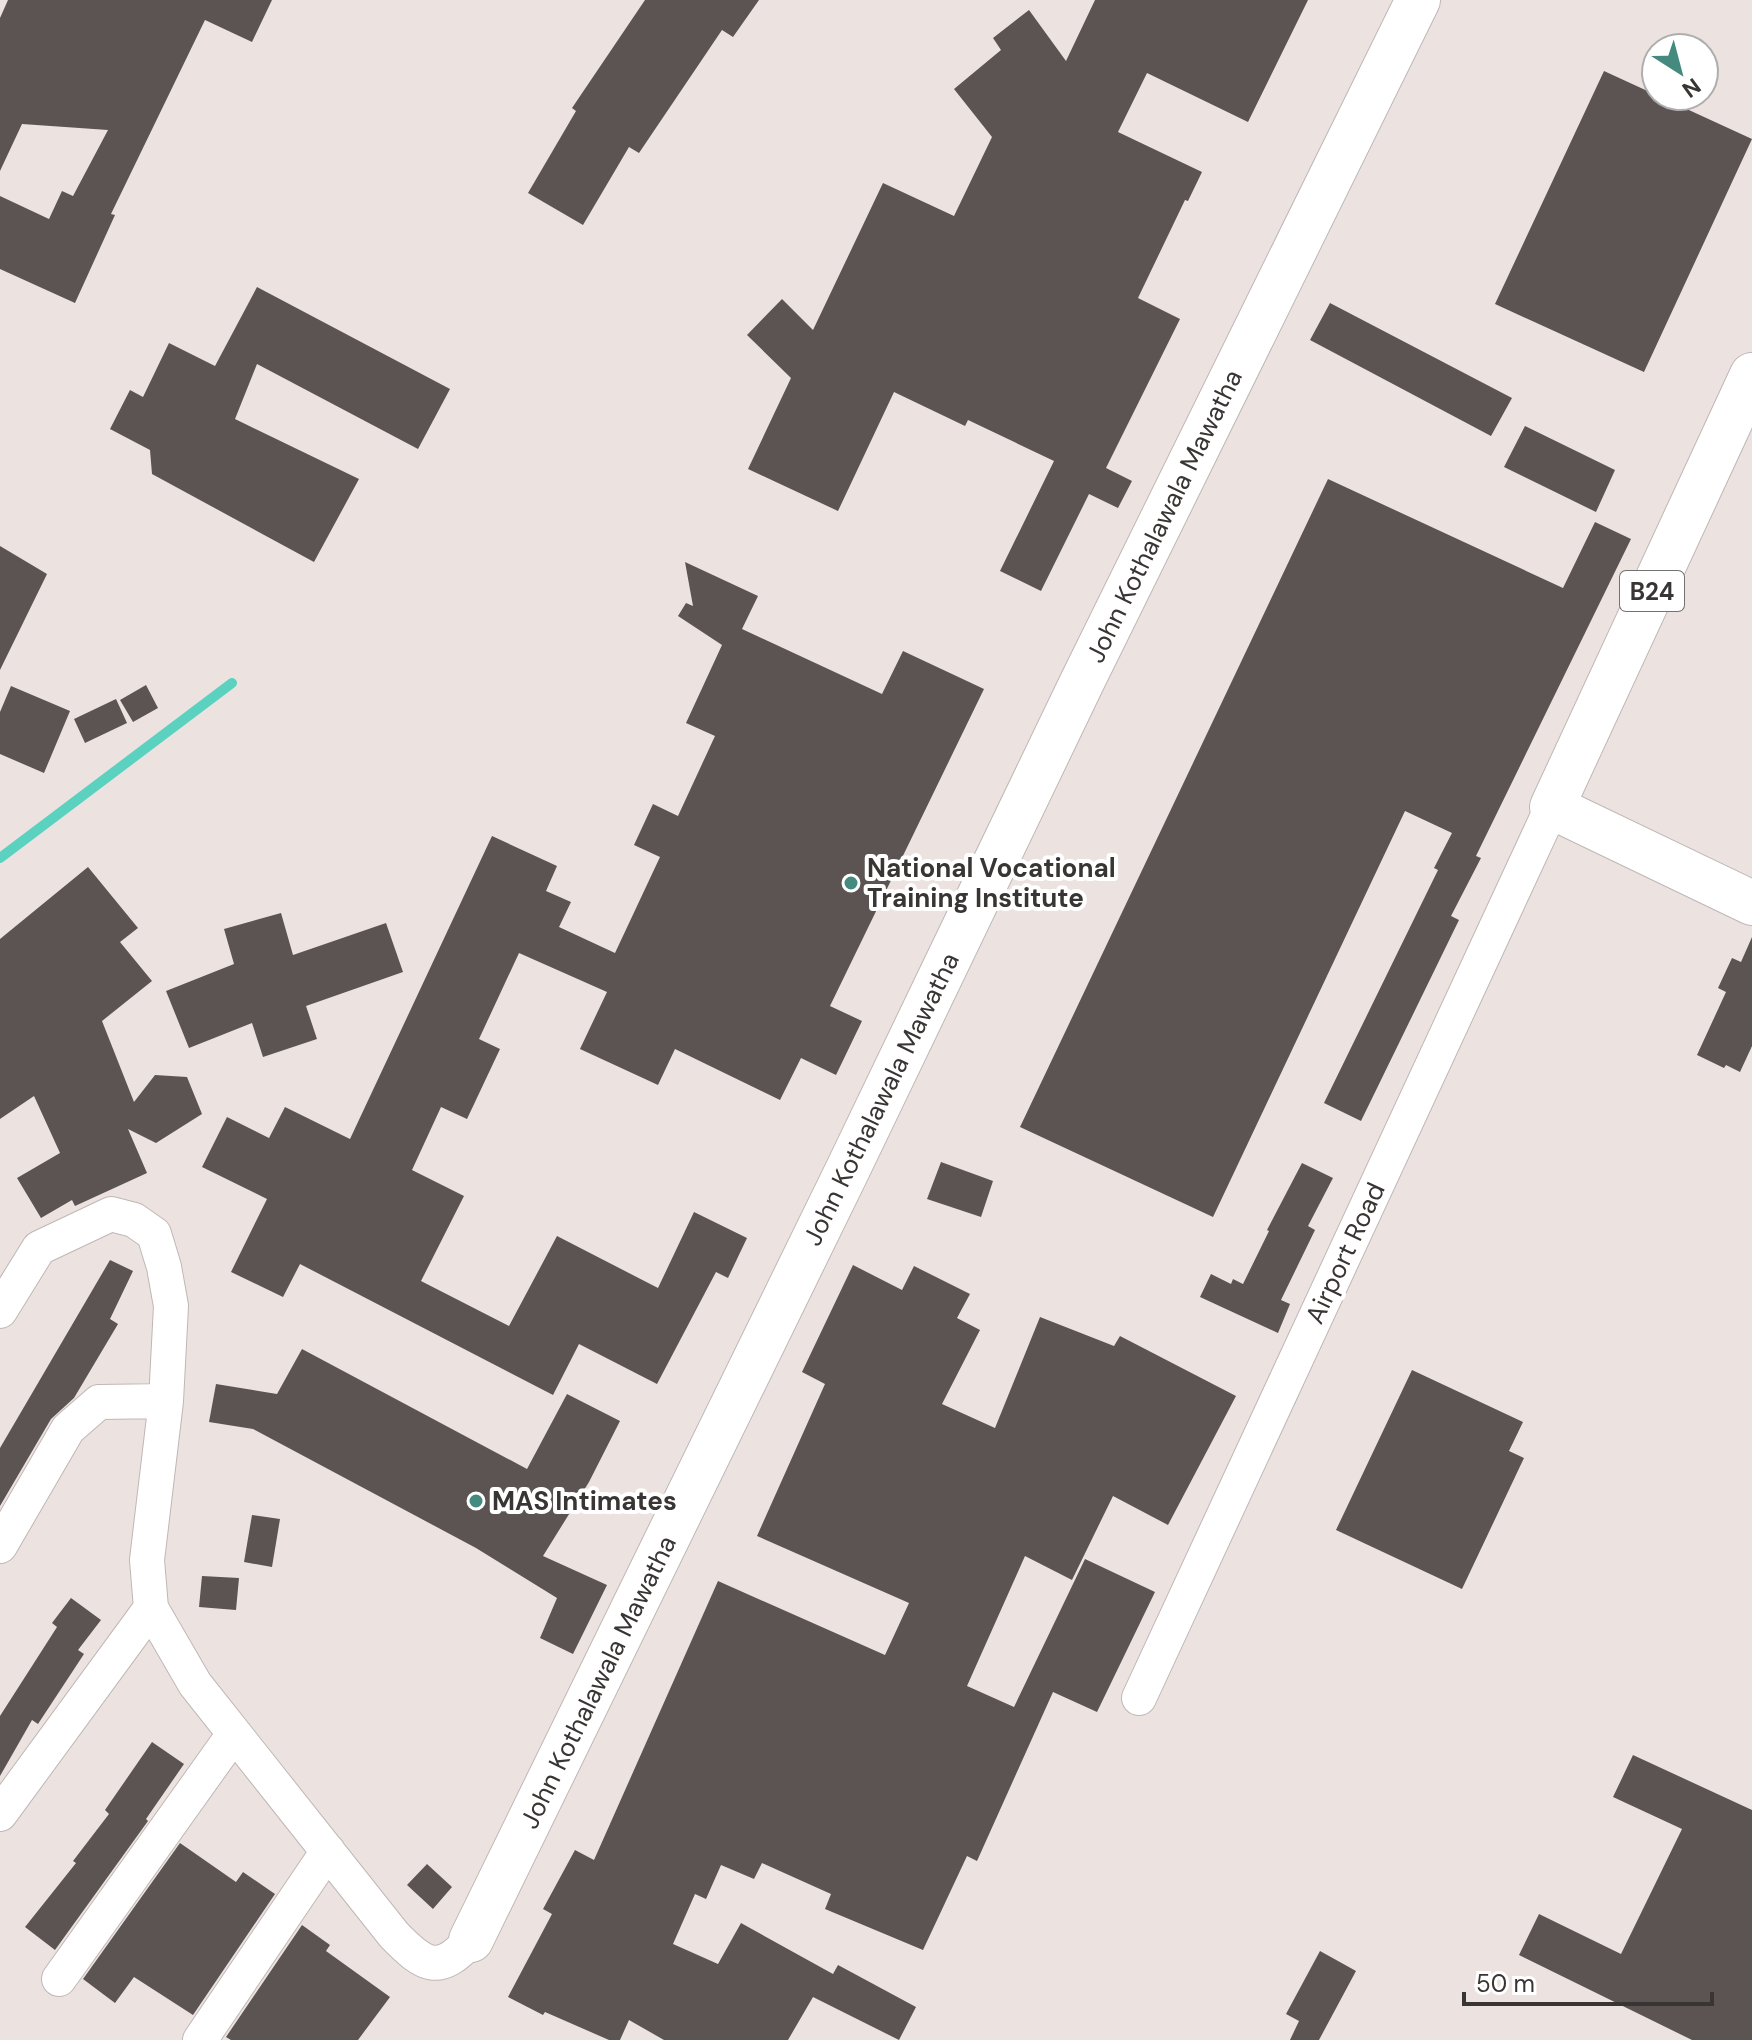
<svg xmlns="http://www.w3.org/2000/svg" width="1752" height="2040" font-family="'DM Sans',sans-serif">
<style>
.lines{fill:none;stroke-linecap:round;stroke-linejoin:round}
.stream{stroke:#5bd2c0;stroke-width:10}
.building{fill:#5b5453}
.street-casing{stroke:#bfb7b5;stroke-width:36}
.secondary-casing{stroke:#bfb7b5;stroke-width:46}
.primary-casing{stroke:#bfb7b5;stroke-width:46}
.street{stroke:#fff;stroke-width:34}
.secondary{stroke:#fff;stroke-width:44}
.primary{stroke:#fff;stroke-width:44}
.poi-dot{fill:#458a7e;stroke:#fff;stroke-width:3}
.labels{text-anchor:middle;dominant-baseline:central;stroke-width:8;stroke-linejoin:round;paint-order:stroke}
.shield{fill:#fff;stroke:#747271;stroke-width:2}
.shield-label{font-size:24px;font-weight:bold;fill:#383534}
.street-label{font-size:26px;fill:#383534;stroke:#fff}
.poi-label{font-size:26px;font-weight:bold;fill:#383534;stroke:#fff;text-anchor:start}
</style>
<rect width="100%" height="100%" fill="#ece3e1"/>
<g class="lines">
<path class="stream" d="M 0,858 L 232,683"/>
</g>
<path class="building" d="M 8,0 L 272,0 L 252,42 L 205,20 L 111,214 L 115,215 L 75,303 L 0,269 L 0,196 L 49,219 L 62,191 L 73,196 L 108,130 L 22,124 L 0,171 L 0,18 Z
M 645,0 L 759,0 L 733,37 L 722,30 L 639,153 L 629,147 L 583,225 L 528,193 L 576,111 L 572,108 Z
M 1095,0 L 1308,0 L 1248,122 L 1147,73 L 1118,132 L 1202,172 L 1188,201 L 1185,200 L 1138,298 L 1180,319 L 1106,468 L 1132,481 L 1118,508 L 1089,494 L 1041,591 L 1000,571 L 1054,461 L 968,420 L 965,426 L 894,392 L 838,511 L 748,469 L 791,378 L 747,335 L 782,299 L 813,330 L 883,183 L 954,216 L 992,137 L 954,89 L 1001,50 L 993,38 L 1029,10 L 1066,61 Z
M 1604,71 L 1752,139 L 1644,372 L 1495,304 Z
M 257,287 L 450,389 L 418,449 L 257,364 L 235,419 L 359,479 L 314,562 L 152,474 L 150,450 L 110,429 L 130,390 L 143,397 L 169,343 L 215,366 Z
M 1330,303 L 1512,398 L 1491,436 L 1310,340 Z
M 1525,426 L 1615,470 L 1596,512 L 1504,467 Z
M 1328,479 L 1563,588 L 1595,522 L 1631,539 L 1476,856 L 1481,858 L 1451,916 L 1459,920 L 1361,1121 L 1324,1103 L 1438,870 L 1434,868 L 1452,833 L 1405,811 L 1213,1217 L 1020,1127 Z
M 0,546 L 47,574 L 0,670 Z
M 685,562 L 758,596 L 742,629 L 882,694 L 903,651 L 984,689 L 830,1006 L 862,1021 L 836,1075 L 801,1058 L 780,1100 L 675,1049 L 658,1085 L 580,1049 L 607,992 L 519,953 L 479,1039 L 500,1049 L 467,1119 L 441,1107 L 412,1170 L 464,1196 L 421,1281 L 509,1326 L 557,1236 L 658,1288 L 694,1212 L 747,1238 L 728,1278 L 716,1272 L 657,1384 L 579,1344 L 553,1395 L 300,1264 L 283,1297 L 231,1272 L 267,1199 L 202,1167 L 227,1117 L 269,1138 L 285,1107 L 350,1139 L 492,836 L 557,866 L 546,891 L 571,902 L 559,927 L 615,953 L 660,857 L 634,845 L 653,804 L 678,816 L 715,736 L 686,723 L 722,645 L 678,616 L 686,603 L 693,606 Z
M 146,685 L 158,708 L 133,722 L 120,700 Z
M 11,686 L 70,711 L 44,773 L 0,754 L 0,712 Z
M 116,699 L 127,723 L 85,743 L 74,719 Z
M 88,867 L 138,928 L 120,942 L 152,981 L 102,1021 L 134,1102 L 155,1075 L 187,1077 L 202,1114 L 156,1143 L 128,1129 L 147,1173 L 75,1206 L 72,1200 L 41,1218 L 17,1178 L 60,1153 L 34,1096 L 0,1119 L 0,939 Z
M 281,913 L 293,955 L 386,923 L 403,972 L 306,1006 L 317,1039 L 263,1057 L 252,1023 L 189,1048 L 166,991 L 234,964 L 224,929 Z
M 1752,937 L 1752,1046 L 1740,1072 L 1726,1065 L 1724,1068 L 1697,1055 L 1726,992 L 1718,988 L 1732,958 L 1741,962 Z
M 941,1162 L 993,1181 L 981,1217 L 927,1199 Z
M 1302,1163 L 1333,1178 L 1308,1226 L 1315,1230 L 1281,1300 L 1290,1304 L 1278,1333 L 1200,1297 L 1211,1274 L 1231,1284 L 1233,1279 L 1243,1284 L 1269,1231 L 1267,1230 Z
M 110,1260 L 133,1271 L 110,1319 L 118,1324 L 74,1398 L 51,1419 L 0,1506 L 0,1448 Z
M 853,1265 L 902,1290 L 914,1266 L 970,1294 L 957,1318 L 980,1330 L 942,1404 L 995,1428 L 1040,1317 L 1114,1346 L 1120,1336 L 1236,1396 L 1168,1525 L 1113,1496 L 1072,1580 L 1025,1556 L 967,1686 L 1014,1707 L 1085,1559 L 1155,1592 L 1097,1712 L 1053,1692 L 977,1861 L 967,1856 L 923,1950 L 825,1909 L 831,1894 L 762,1863 L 754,1879 L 721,1865 L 706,1899 L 695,1894 L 673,1944 L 718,1964 L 741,1923 L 833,1974 L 838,1965 L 916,2007 L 899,2040 L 813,1997 L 788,2040 L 664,2040 L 629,2020 L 620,2040 L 609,2040 L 545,2012 L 543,2015 L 508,1997 L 552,1914 L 543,1909 L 575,1850 L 594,1860 L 718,1581 L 885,1655 L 909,1603 L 757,1536 L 825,1384 L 802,1372 Z
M 302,1349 L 527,1469 L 567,1394 L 620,1421 L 589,1482 L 543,1556 L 607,1585 L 573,1654 L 540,1638 L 557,1598 L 476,1548 L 253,1429 L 209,1422 L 216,1384 L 277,1394 Z
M 1412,1370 L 1523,1422 L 1509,1451 L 1524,1458 L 1462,1589 L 1336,1530 Z
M 252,1515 L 280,1519 L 272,1567 L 244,1562 Z
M 202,1576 L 239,1578 L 236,1610 L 199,1607 Z
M 71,1598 L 101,1620 L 78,1650 L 84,1654 L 38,1724 L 32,1720 L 0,1776 L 0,1716 L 57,1627 L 52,1623 Z
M 152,1742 L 184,1764 L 146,1819 L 148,1821 L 55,1950 L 25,1927 L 76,1863 L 73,1861 L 109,1814 L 105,1810 Z
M 1633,1755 L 1752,1810 L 1752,2040 L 1692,2040 L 1519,1955 L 1539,1914 L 1621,1954 L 1682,1829 L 1613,1797 Z
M 180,1843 L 236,1882 L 243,1872 L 275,1894 L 193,2015 L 134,1977 L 115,2003 L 83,1979 Z
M 427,1864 L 452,1887 L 433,1909 L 407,1885 Z
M 302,1925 L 330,1945 L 326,1951 L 390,1997 L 358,2040 L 231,2040 L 226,2037 Z
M 1320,1951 L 1356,1971 L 1319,2040 L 1290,2040 L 1299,2021 L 1286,2014 Z"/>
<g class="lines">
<g class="street-casing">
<path id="street" d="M 0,1311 L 39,1248 L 111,1214 L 134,1220 L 154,1234 L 164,1267 L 171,1306 L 166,1401 L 147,1560 L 151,1608 L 195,1684 L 394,1935 C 425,1967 439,1975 471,1940
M 0,1546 L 68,1429 L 99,1402 L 166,1401
M 1139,1698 L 1552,807
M 0,1814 L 151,1608
M 59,1979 L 234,1734
M 200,2040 L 328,1851"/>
</g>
<g class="secondary-casing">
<path id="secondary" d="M 471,1940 L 847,1171 L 1082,682 L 1418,0"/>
</g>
<g class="primary-casing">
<path id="primary" d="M 1752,375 L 1552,807 L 1752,903"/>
</g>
<use href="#street" class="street"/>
<use href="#secondary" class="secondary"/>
<use href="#primary" class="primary"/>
</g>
<g class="poi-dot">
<circle cx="851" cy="883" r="8"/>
<circle cx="476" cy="1501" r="8"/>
</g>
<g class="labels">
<rect class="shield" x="1620" y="571" width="64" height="40" rx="6"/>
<g class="shield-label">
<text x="1652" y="591">B24</text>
</g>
<g class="street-label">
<text transform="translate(1164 516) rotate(-64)">John Kothalawala Mawatha</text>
<text transform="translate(881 1099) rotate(-64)">John Kothalawala Mawatha</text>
<text transform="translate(1345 1253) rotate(-65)">Airport Road</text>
<text transform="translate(598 1682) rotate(-64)">John Kothalawala Mawatha</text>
</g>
<g class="poi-label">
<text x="867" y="868">National Vocational<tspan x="867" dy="30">Training Institute</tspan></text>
<text x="492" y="1501">MAS Intimates</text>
</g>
</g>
<g transform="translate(1680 72) rotate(144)"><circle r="38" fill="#ffffff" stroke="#afaeae" stroke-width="2"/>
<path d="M0-6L14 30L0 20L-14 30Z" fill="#458a7e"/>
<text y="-12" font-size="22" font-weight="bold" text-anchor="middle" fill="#383534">N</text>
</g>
<path d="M1464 1992v12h248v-12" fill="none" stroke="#383534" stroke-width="4"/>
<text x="1476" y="1992" font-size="24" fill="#383534" stroke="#ffffff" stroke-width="6" paint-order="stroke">50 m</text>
</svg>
